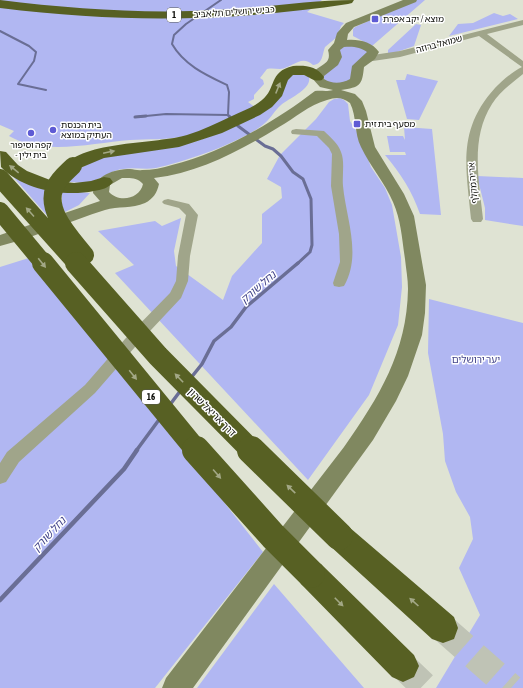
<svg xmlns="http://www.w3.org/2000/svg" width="523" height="688" font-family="'Asap Condensed','Noto Sans Hebrew',sans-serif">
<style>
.green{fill:#b1b7f2}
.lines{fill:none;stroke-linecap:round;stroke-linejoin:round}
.stream-far3{stroke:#6a6e95;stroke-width:2}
.stream-far2{stroke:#6a6e95;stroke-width:3}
.stream-far1{stroke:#6a6e95;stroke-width:3.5}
.stream{stroke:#6a6e95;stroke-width:4.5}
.highway-tunnel{stroke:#bfc3b5;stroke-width:28;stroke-dasharray:28 14;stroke-linecap:butt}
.street{fill:#a0a58a;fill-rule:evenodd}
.secondary{fill:#808860;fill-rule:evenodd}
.highway{fill:#576023;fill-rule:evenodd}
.highway-bridge-far2{stroke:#576023;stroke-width:18}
.highway-bridge-far1{stroke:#576023;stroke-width:22}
.highway-bridge{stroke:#576023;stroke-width:28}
.oneway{fill:#a3a886}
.poi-dot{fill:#5e5bd4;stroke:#fff;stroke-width:1.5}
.labels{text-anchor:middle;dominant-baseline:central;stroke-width:3;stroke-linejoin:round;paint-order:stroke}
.far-street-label{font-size:9px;fill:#0c0d08;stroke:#fff}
.shield{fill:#fff;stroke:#555652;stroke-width:1}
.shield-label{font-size:9px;font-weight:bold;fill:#0c0d08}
.far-poi-label{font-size:9px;fill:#0c0d08;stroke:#fff;text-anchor:start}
.park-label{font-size:10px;fill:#42438a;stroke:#fff}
.street-label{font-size:10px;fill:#0c0d08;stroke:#fff}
.water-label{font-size:11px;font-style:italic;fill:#414389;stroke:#fff}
</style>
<rect width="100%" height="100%" fill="#dfe3d3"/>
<path class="green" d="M 0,0 L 322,0 L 307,12 L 344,23 L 341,26 L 337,37 L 325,47 C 322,55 323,64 313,65 C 301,54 293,68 280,69 C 276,69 272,68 267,69 L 260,78 L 263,80 L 264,84 L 254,95 L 254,99 L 248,102 L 256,108 C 233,119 210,131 185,136 C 167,140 148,139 130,140 C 93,143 43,156 9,136 L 14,131 L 0,125 Z
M 416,0 L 425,0 L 372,46 L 353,36 L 353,29 L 355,27 Z
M 494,13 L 503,16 L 510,14 L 518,19 L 449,36 L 458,24 L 473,23 Z
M 416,24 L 421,25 L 414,46 L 394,53 L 388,53 L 388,50 Z
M 350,45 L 368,49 L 367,56 C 346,66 359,68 349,83 L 330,83 L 323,79 L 324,73 L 341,47 Z
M 299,73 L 309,77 C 312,89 289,98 281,105 C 275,110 271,118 265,123 C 243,142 185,162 156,168 C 145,170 134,167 123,169 C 113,170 107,175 98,179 C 88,184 76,183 66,181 L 79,169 L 98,158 L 194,142 L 216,134 L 245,121 L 288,77 L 290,75 Z
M 407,74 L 438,81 L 419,120 L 407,119 L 396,80 L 405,80 Z
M 340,98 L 344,100 L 348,104 L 350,121 L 359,135 L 371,167 L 385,188 L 392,205 L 401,257 L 402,287 L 398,325 L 369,395 L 308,480 L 115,273 L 134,265 L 98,231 L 155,221 L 162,226 L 181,218 L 174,251 L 176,266 L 223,300 L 232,276 L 262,243 L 262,214 L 282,198 L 281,187 L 267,179 L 280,155 L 316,119 L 329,102 L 334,99 Z
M 404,127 L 432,129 L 441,215 L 420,214 C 412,191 401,174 385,155 L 406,155 L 405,152 L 390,152 L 387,136 L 403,136 L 405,140 Z
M 8,171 L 49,190 L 51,220 Z
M 477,176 L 523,178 L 523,226 L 485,220 L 485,208 Z
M 62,190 L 90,193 L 79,205 L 65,212 L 62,206 Z
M 32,257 L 263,552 L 155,688 L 0,688 L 0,267 Z
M 429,299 L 523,323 L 523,688 L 436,688 L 480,615 L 459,568 L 473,539 L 470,517 L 456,492 L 445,461 L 443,434 L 428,353 Z
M 274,584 L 364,688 L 197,688 Z"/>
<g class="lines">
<path class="stream-far3" d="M 221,0 L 186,24 L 174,35 L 172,44 C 184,65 206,75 227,85 L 229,92 L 228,115 L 230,117
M 0,31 L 29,46 L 36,52 L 34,61 L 18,84 L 46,90
M 136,117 L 166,114 L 228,115"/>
<path class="stream-far2" d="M 229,116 L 238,126 L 265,146 L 273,149 L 281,156 L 293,172 L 303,179 L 311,199 L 312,245 L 310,252 L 297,264
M 135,117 L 146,116"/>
<path class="stream-far1" d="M 190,379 L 202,364 L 214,341 L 231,327 L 246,307 L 298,263
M 169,406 L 181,390
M 136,451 L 161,417"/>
<path class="stream" d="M 0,600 L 124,469 L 137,450"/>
<path class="highway-tunnel" d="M 443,628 L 511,688
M 403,666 L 426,688"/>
<path class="street" d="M 523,20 L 523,25 L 487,34 L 523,61 L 523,74 C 512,83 499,92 492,104 C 470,138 479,181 483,219 L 481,222 L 473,222 L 471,219 C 466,167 457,130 495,88 C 502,81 513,71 522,67 L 479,36 L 400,57 L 366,62 L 362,59 L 366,56 L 400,51 Z
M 296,129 L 324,131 C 330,137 338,143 341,152 C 345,162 342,175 343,186 C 346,218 362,255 344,286 L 339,287 L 334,286 L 333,283 L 340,262 L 339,234 L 331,186 L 332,154 L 329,148 L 317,136 L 292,134 L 291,132 L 292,130 Z
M 168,199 L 189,204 L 198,215 L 190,256 L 188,281 L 181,298 L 135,347 L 95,393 L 19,462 L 6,482 L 0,484 L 0,463 L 7,452 L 85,385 L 125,339 L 170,293 L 176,281 L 178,256 L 186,215 L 179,208 L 164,204 L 162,202 L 164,200 Z"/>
<path class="secondary" d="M 403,0 L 417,0 L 416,2 L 354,27 L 348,34 L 347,40 C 359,39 372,42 379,52 L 375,59 L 364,67 C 362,86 360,87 341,90 L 355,94 L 362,101 L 366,111 L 375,147 L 404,194 L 414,216 L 426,285 L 425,313 L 422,335 L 408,376 L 396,401 L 373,440 L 193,688 L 162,688 L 166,678 L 344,447 C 379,397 407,352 408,289 C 408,279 406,269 405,259 C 402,239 401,220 393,202 C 385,183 370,166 361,147 C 354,133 357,117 350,103 C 342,97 336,97 327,100 C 309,105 295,118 279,127 C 241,150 199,173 154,178 L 159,184 C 157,193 153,199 145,203 C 132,209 118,206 105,210 C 70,221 36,237 0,246 L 0,235 L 100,201 L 93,193 C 94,175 115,169 130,169 C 134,169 138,171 142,170 C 152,170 163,168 172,165 C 220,154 276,121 315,91 C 322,90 325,92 333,90 L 320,87 L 311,77 C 316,63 333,67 328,50 L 334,43 L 337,33 L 346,23 ZM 344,47 C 352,46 361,47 367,52 L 352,66 L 350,79 C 341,84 332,84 324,79 L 324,76 L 338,65 L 342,57 L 340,50 ZM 122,178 C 130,178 137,177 143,184 C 140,199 119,203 109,192 L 110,185 Z"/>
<path class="highway" d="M 0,0 C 72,9 145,14 218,10 C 264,8 309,0 354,0 L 352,3 L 348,4 C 228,22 121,23 0,8 Z
M 293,66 C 305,65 317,66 324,77 L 322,80 C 314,82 311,78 304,75 L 293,75 L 288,80 L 282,96 L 272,107 L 260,115 L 222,133 L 179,147 L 104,158 L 73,171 L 67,170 L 65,166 C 82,141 158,144 187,135 C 203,130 217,123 232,116 C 242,111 253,108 262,100 C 277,88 268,72 293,66 Z
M 0,151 L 6,152 L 18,165 L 27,171 L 50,180 L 74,183 L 91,181 L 104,177 L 110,178 L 113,182 C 109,188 101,190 94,191 C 64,197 23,190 1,167 Z
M 339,524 L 349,527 L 454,617 L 458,628 L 454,639 L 443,643 L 432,639 L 329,545 L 325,536 L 329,527 Z
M 311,561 L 321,564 L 414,655 L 419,666 L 414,677 L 403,682 L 392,677 L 301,584 L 297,574 L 301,564 Z"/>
<path class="highway-bridge-far2" d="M 73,166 C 66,173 59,178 55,187 C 44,211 72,238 85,255
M 0,178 L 77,264
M 0,211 L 44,264"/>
<path class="highway-bridge-far1" d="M 43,263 L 197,451
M 76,263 L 158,356 L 252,451"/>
<path class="highway-bridge" d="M 196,450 L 273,536 L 311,574
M 251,450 L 339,536"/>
</g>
<defs><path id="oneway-solid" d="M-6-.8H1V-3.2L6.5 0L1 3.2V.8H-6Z"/></defs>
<g class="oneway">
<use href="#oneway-solid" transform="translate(278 88) rotate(-68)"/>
<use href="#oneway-solid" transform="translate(109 152) rotate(-12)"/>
<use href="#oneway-solid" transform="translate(14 169) rotate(-141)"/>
<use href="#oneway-solid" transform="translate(30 212) rotate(-132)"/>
<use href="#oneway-solid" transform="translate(42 263) rotate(51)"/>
<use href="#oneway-solid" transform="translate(133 375) rotate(51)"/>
<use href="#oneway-solid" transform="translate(179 378) rotate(-134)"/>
<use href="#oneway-solid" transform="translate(217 474) rotate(49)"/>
<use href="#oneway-solid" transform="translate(291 489) rotate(-136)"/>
<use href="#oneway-solid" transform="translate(339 602) rotate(45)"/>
<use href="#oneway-solid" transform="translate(414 602) rotate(-138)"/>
</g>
<g class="poi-dot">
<rect x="371" y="15" width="8" height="8" rx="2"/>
<rect x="353" y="120" width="8" height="8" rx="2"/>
<circle cx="53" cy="130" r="4"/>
<circle cx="31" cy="133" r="4"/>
</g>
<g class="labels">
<g class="far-street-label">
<text transform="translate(234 12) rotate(-4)">כביש ירושלים תל אביב</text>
<text transform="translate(439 44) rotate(-15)">שמואל ברוזה</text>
<text transform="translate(473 183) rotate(-95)">אריה מקלף</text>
</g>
<g class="shield">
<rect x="167" y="8" width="14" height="14" rx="3"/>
<rect x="142" y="390" width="18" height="14" rx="3"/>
</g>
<g class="shield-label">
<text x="174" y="15">1</text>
<text x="151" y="397">16</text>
</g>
<g class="far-poi-label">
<text x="383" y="19">מוצא / יקב אפרת</text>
<text x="365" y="124">מסעף בית זית</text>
<text x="61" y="125">בית הכנסת<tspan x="61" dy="10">העתיק במוצא</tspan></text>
<text x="31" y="145" text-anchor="middle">קפה וסיפור<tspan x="31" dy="10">- בית ילין</tspan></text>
</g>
<g class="park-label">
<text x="476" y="359">יער ירושלים</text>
</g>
<g class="street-label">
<text transform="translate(212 412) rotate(45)">דרך אריאל שרון</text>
</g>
<g class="water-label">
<text transform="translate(258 287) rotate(-41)">נחל שורק</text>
<text transform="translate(49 534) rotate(-47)">נחל שורק</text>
</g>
</g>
</svg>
